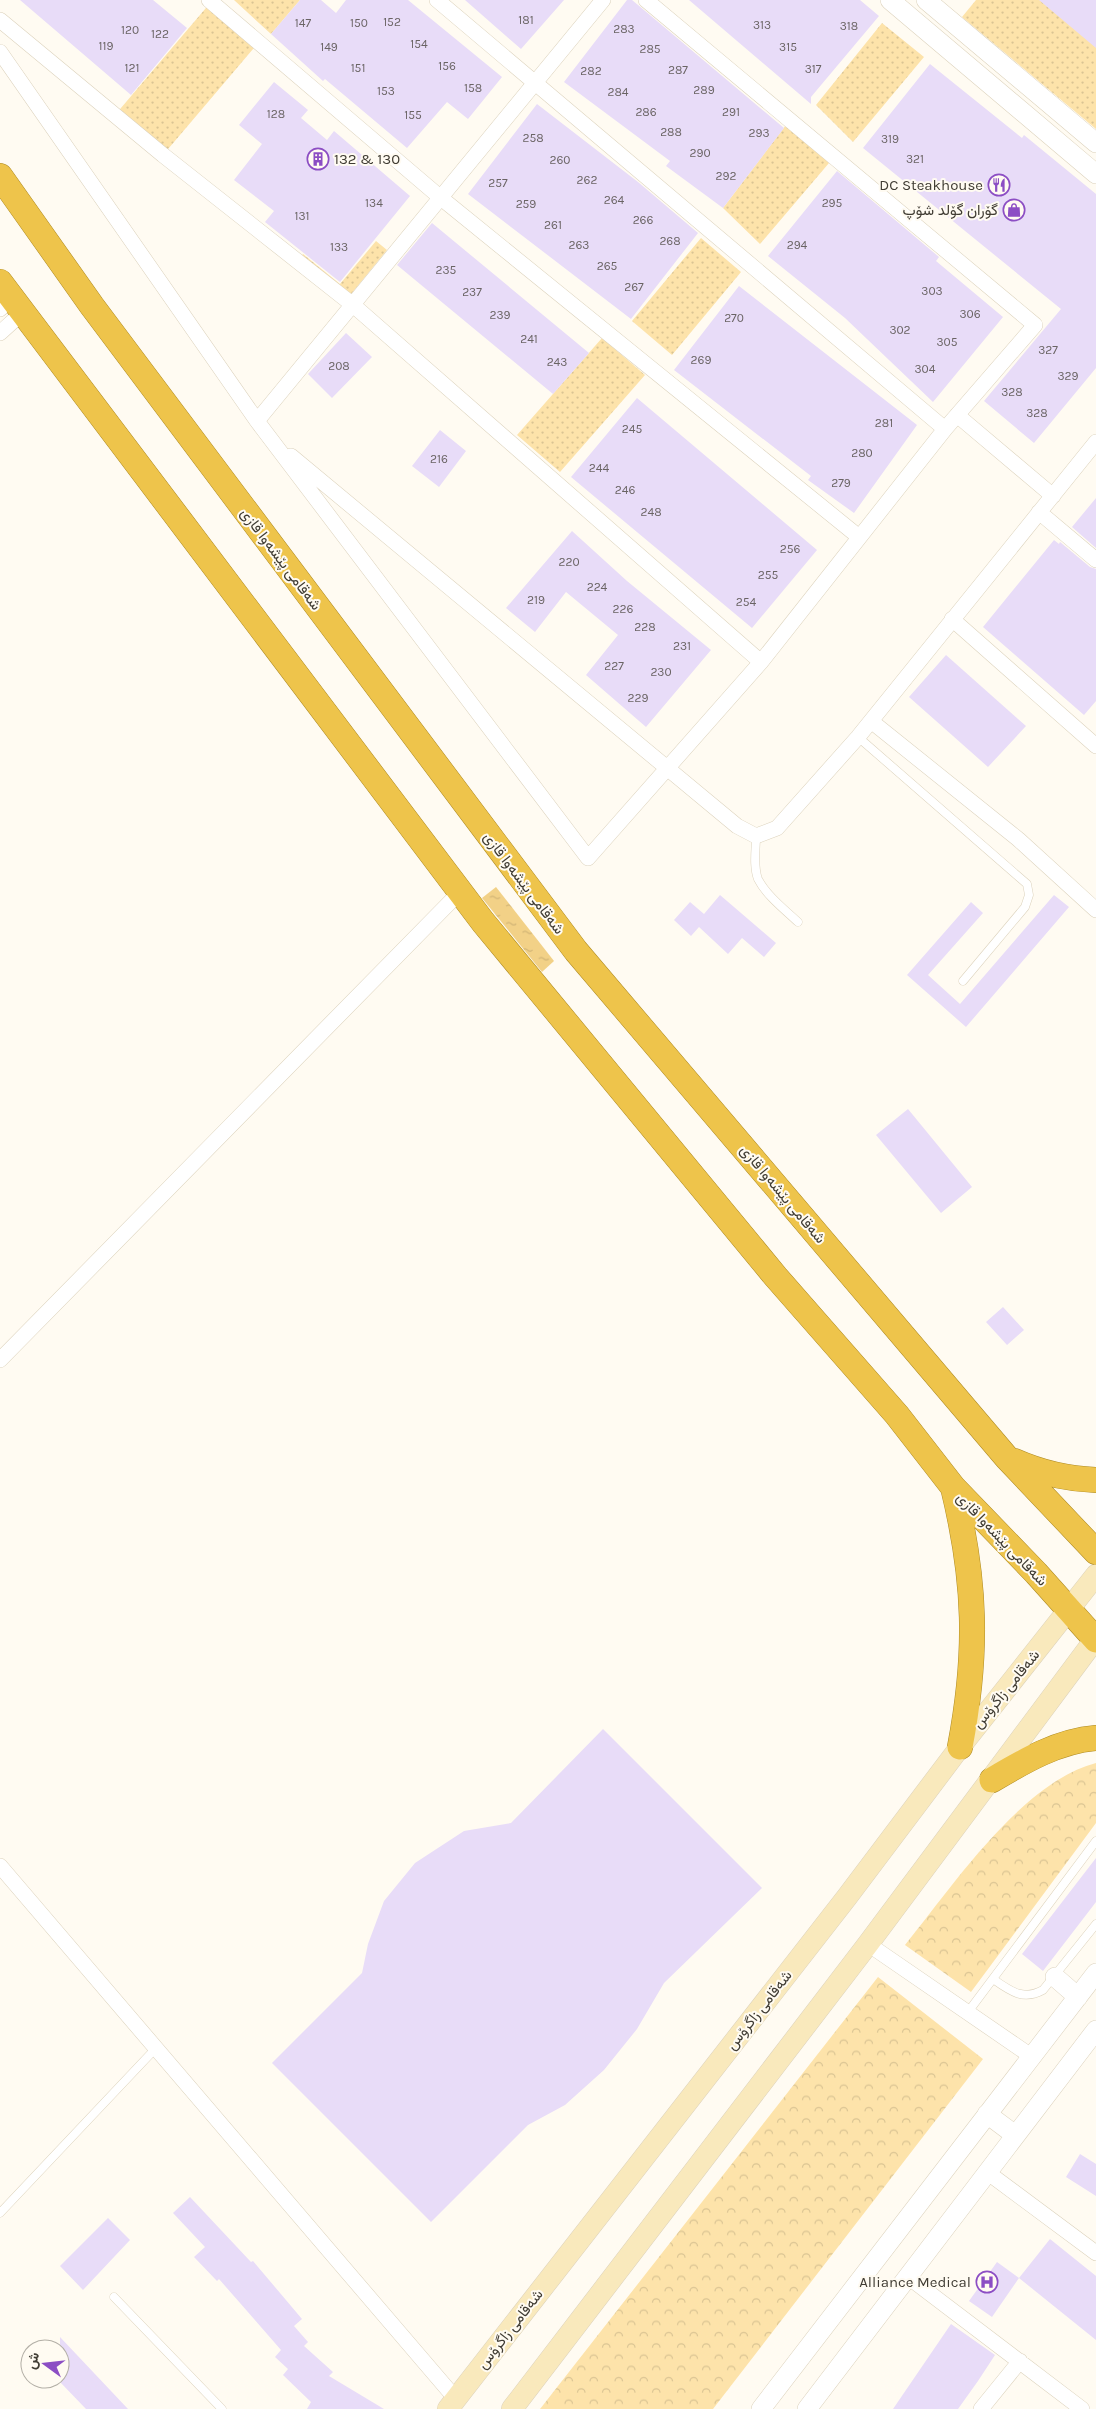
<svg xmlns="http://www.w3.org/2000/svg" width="1096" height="2409" font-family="Karla,Vazirmatn,sans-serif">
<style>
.grass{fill:url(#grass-dots)}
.forest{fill:url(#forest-crowns)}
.water{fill:url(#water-ripples)}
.building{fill:#e8dcf8}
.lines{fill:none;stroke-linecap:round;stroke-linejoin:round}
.service-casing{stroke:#dcd2bc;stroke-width:9}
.minor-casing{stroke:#dcd2bc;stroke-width:16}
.tertiary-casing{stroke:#dcd2bc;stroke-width:20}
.secondary-casing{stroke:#dcd2bc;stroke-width:22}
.trunk-casing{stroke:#ae8b25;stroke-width:26}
.service{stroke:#fff;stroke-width:8}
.minor{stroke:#fff;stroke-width:15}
.tertiary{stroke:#fff;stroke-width:19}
.secondary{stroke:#f9e9bc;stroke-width:21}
.trunk{stroke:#eec44b;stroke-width:25}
.labels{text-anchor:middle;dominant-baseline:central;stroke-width:4;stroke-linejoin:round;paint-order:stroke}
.number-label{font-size:12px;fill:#6a6464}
.poi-label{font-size:15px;fill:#403c33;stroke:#fffbf2;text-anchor:end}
.street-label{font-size:15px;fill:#403c33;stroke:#fffbf2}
</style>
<defs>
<pattern id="grass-dots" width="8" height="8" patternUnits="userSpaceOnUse" patternTransform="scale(1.25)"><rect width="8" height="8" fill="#fde3aa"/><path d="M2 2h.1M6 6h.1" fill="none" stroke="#dac493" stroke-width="1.8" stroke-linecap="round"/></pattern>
<pattern id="forest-crowns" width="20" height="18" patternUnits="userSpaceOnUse" patternTransform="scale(1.25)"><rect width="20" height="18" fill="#fde3aa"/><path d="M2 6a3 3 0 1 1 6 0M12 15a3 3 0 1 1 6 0" fill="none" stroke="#dac493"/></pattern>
<pattern id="water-ripples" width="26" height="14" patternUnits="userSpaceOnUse" patternTransform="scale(1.25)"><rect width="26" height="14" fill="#f2d187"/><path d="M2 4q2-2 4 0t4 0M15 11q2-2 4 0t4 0" fill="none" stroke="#d1b475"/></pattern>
</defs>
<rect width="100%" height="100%" fill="#fffbf2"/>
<path class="grass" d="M 234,0 L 300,0 L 271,34 Z
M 976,0 L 1096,0 L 1096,129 L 962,17 Z
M 211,2 L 259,42 L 163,155 L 115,115 Z
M 882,23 L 924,57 L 853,142 L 816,105 Z
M 789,121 L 829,163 L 760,244 L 723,208 Z
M 701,238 L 741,272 L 672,355 L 632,321 Z
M 376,241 L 387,250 L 347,299 L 299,259 L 303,254 L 340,284 Z
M 602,338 L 645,375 L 560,472 L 517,435 Z"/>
<path class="forest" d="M 1096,1763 L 1096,1823 L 971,1992 L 905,1945 C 952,1887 1022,1782 1096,1763 Z
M 878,1977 L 983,2059 L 713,2409 L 540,2409 Z"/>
<path class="water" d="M 496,887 L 554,961 L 542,972 L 482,898 Z"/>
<path class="building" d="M 20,0 L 153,0 L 187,28 L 131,95 Z
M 300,0 L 321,0 L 336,13 L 346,0 L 408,0 L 502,77 L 468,119 L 447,102 L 407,148 L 325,79 L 323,81 L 271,34 Z
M 465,0 L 564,0 L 521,49 Z
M 627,0 L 632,0 L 638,5 L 784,128 L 723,208 L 666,166 L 670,161 L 564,82 Z
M 689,0 L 860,0 L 879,16 L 811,97 L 811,104 Z
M 1039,0 L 1096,0 L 1096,48 Z
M 930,64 L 1022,138 L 1024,135 L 1096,194 L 1096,368 L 1034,443 L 984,401 L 1061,309 L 863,148 Z
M 274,82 L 308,110 L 301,118 L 327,140 L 334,131 L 410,196 L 340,282 L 265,222 L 274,211 L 234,180 L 262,144 L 239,125 Z
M 537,104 L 638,182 L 698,233 L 631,319 L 468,194 Z
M 837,171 L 939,257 L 936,261 L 1003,317 L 933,402 L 845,318 L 768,256 Z
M 432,223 L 589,353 L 553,394 L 397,265 Z
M 739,286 L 917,425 L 854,513 L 808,480 L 811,476 L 674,370 Z
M 346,333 L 372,357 L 332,398 L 308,374 Z
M 637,398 L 817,550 L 752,628 L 571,477 Z
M 440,430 L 466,451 L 439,487 L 412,466 Z
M 1096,498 L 1096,548 L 1072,527 Z
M 572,531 L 627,581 L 711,650 L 646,727 L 586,675 L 618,635 L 566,592 L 535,632 L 506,608 Z
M 1054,540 L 1059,544 L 1060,542 L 1090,567 L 1096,569 L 1096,701 L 1084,715 L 983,627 Z
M 946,655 L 1026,726 L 988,767 L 909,697 Z
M 720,895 L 776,943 L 764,957 L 742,938 L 728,954 L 699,927 L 691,936 L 674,920 L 690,902 L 704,914 Z
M 1054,895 L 1069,907 L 966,1027 L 907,975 L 971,902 L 983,913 L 928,975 L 960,1004 Z
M 908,1109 L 972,1187 L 941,1213 L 876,1135 Z
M 1003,1307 L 1024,1330 L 1007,1345 L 986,1322 Z
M 603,1729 L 762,1888 L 664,1983 L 637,2029 L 604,2070 L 565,2105 L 528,2125 L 431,2222 L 272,2063 L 362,1973 L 368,1944 L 384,1901 L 415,1863 L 464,1831 L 511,1823 Z
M 1096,1858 L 1096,1902 L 1043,1971 L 1022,1954 Z
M 1080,2154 L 1096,2164 L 1096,2196 L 1066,2177 Z
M 190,2197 L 251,2262 L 253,2261 L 302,2319 L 294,2326 L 308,2342 L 304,2346 L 333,2372 L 329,2376 L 384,2409 L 307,2409 L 311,2402 L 283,2375 L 288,2369 L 275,2357 L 281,2350 L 219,2279 L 217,2281 L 194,2257 L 205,2247 L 173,2213 Z
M 108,2218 L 130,2240 L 83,2290 L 60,2266 Z
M 1050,2239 L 1096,2276 L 1096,2340 L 1019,2278 Z
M 997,2262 L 1019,2278 L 992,2317 L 969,2301 Z
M 951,2324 L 995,2355 L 978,2381 L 958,2409 L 893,2409 Z
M 60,2337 L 128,2409 L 86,2409 L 60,2382 Z"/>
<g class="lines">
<g class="service-casing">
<path id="service" d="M 858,737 L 1027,884 L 1029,895 L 1025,907 L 963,981
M 756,836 C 756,849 753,866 758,879 C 766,895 785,910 798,922
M 993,1979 C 1010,1991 1023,2001 1043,1990 L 1096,1924
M 968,2012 L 1096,1841
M 0,2213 L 156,2048
M 114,2297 L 222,2409"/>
</g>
<g class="minor-casing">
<path id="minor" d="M 209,0 L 441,198 L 859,537
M 437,0 L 945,429
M 0,20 L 163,155 L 353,305 L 761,662
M 0,52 L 257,421 L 588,858 L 761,662 L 945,429 L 1035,325 L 646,0
M 0,309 L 11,298
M 0,333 L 22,313
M 957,415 L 1053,496
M 257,421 L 603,0
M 291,456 L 737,826 L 756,836 L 777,828 L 858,737 L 1096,442
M 1039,512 L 1096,560
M 952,619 L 1096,746
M 871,721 L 1018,839 L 1096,910
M 0,1360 L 460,892
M 0,1866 L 456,2399
M 868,1944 L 1031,2056
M 987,2172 L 1096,2253
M 907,2276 L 1082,2409
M 981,2409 L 1020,2361"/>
</g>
<g class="tertiary-casing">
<path id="tertiary" d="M 890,0 L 1096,174
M 926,0 L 1096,143
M 1055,1977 L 1078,1997
M 987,2114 L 1015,2135
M 761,2409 L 1096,1973
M 807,2409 L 1096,2030"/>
</g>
<g class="secondary-casing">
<path id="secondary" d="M 448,2409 L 847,1897 L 960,1747 L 1096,1575
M 512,2409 L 868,1944 L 1096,1638"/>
</g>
<g class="trunk-casing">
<path id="trunk" d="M 0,176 L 92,306 L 576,951 L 1007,1458 L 1096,1552
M 0,282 L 483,922 L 776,1277 L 897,1415 L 953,1487 L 1036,1573 L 1096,1640
M 1014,1461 C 1041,1473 1067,1479 1096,1480
M 953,1487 C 976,1581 978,1653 960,1747
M 992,1780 C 1024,1761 1058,1741 1096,1738"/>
</g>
<use href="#service" class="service"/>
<use href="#minor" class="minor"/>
<use href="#tertiary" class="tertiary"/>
<use href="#secondary" class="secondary"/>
<use href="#trunk" class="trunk"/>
</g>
<defs>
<g id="building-ring" transform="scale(1.125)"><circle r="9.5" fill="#fffbf2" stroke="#8c4ec4" stroke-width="1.5"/><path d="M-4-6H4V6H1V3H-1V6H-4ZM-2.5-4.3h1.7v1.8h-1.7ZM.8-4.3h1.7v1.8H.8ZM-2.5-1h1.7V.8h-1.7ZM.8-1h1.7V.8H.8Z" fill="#8c4ec4"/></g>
<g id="restaurant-ring" transform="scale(1.125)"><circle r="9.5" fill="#fffbf2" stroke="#8c4ec4" stroke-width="1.5"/><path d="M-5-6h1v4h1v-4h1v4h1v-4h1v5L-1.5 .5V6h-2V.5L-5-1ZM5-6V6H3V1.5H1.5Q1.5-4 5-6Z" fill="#8c4ec4"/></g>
<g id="shop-ring" transform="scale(1.125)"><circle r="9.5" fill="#fffbf2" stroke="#8c4ec4" stroke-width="1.5"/><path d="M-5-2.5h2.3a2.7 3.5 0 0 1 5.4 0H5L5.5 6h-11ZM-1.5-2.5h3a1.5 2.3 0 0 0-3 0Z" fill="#8c4ec4"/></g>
<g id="hospital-ring" transform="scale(1.125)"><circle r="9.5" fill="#fffbf2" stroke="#8c4ec4" stroke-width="1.5"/><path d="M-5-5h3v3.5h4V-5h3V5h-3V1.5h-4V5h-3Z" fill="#8c4ec4"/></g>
</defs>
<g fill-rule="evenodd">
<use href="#building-ring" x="318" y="159"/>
<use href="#restaurant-ring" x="999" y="185"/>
<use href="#shop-ring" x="1014" y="210"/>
<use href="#hospital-ring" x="987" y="2282"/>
</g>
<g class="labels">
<g class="number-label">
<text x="526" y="20">181</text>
<text x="392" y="22">152</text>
<text x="303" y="23">147</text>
<text x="359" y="23">150</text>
<text x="762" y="25">313</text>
<text x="849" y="26">318</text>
<text x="624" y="29">283</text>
<text x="130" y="30">120</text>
<text x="160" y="34">122</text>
<text x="419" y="44">154</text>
<text x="106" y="46">119</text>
<text x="329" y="47">149</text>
<text x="788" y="47">315</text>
<text x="650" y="49">285</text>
<text x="447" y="66">156</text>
<text x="132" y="68">121</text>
<text x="358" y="68">151</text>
<text x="813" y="69">317</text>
<text x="678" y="70">287</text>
<text x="591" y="71">282</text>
<text x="473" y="88">158</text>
<text x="704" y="90">289</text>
<text x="386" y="91">153</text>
<text x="618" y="92">284</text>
<text x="646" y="112">286</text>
<text x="731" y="112">291</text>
<text x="276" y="114">128</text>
<text x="413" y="115">155</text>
<text x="671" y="132">288</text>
<text x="759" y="133">293</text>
<text x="533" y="138">258</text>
<text x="890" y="139">319</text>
<text x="700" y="153">290</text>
<text x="915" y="159">321</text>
<text x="560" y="160">260</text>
<text x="726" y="176">292</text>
<text x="587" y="180">262</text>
<text x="498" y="183">257</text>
<text x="614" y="200">264</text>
<text x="374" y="203">134</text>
<text x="832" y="203">295</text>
<text x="526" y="204">259</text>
<text x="302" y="216">131</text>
<text x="643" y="220">266</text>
<text x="553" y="225">261</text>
<text x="670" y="241">268</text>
<text x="579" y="245">263</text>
<text x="797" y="245">294</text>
<text x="339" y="247">133</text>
<text x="607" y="266">265</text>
<text x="446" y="270">235</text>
<text x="634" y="287">267</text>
<text x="932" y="291">303</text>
<text x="472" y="292">237</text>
<text x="970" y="314">306</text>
<text x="500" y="315">239</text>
<text x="734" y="318">270</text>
<text x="900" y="330">302</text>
<text x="529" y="339">241</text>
<text x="947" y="342">305</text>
<text x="1048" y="350">327</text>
<text x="701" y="360">269</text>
<text x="557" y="362">243</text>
<text x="339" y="366">208</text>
<text x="925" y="369">304</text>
<text x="1068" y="376">329</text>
<text x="1012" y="392">328</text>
<text x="1037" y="413">328</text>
<text x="884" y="423">281</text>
<text x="632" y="429">245</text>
<text x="862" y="453">280</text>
<text x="439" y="459">216</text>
<text x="599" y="468">244</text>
<text x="841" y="483">279</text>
<text x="625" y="490">246</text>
<text x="651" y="512">248</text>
<text x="790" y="549">256</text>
<text x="569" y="562">220</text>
<text x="768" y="575">255</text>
<text x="597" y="587">224</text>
<text x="536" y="600">219</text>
<text x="746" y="602">254</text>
<text x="623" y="609">226</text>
<text x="645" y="627">228</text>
<text x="682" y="646">231</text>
<text x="614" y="666">227</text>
<text x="661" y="672">230</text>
<text x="638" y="698">229</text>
</g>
<g class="poi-label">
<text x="334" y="159" text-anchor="start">132 &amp; 130</text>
<text x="983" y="185">DC Steakhouse</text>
<text x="998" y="210">گۆران گۆلد شۆپ</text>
<text x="971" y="2282">Alliance Medical</text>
</g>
<g class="street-label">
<text transform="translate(281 559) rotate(53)">شەقامی پێشەوا قازی</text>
<text transform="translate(524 883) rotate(53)">شەقامی پێشەوا قازی</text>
<text transform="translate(783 1194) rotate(50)">شەقامی پێشەوا قازی</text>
<text transform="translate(1002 1539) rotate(46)">شەقامی پێشەوا قازی</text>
<text transform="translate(1006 1689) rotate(-51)">شەقامی زاگرۆس</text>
<text transform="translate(759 2010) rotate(-52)">شەقامی زاگرۆس</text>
<text transform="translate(510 2329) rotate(-52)">شەقامی زاگرۆس</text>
</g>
</g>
<g transform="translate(45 2364) rotate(285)"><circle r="24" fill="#fffbf2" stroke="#b3afa6"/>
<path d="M0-4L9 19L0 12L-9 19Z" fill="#8c4ec4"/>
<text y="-8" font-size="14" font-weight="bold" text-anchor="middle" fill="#403c33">ش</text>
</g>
</svg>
